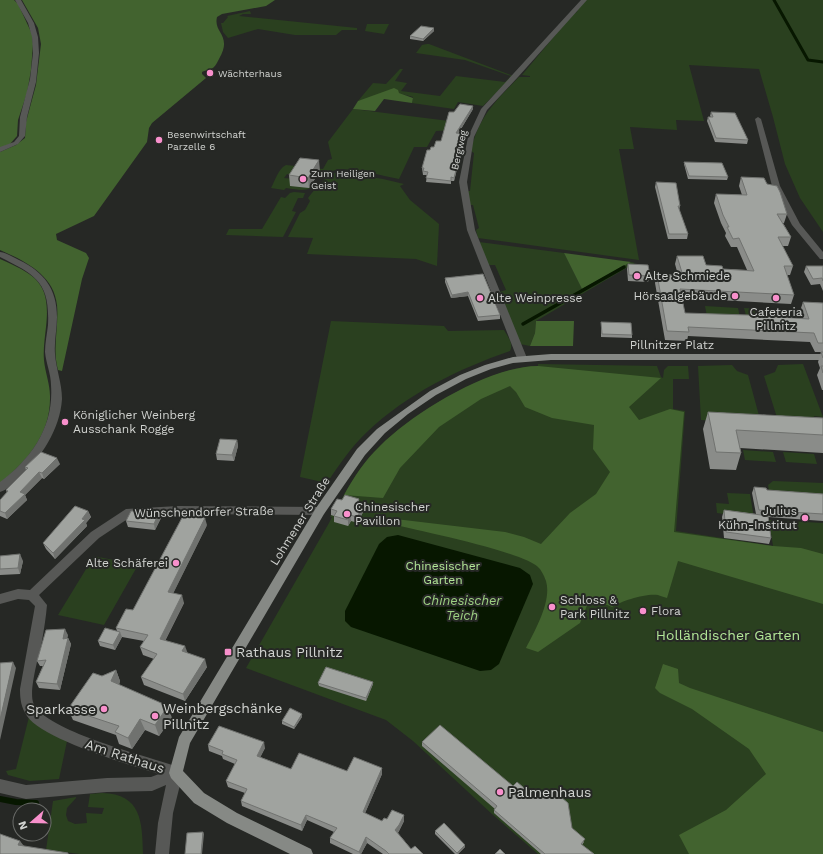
<svg xmlns="http://www.w3.org/2000/svg" width="823" height="854" font-family="'Work Sans',sans-serif">
<style>
.green{fill:#2a401f}
.forest{fill:#42632f}
.water{fill:#071700}
.lines{fill:none;stroke-linecap:round;stroke-linejoin:round}
.stream-far2{stroke:#071700;stroke-width:3}
.stream-far1{stroke:#071700;stroke-width:3.5}
.stream{stroke:#071700;stroke-width:6}
.minor{fill:#575856;fill-rule:evenodd}
.major{fill:#868985;fill-rule:evenodd}
.wall{fill:#8a8c89}
.shaded-wall{fill:#70726f}
.building{fill:#a0a39f;stroke:#70726f}
.poi-dot{fill:#f890cc;stroke:#262825;stroke-width:1.5}
.labels{text-anchor:middle;dominant-baseline:central;stroke-width:4;stroke-linejoin:round;paint-order:stroke}
.far-poi-label{font-size:10px;fill:#d1d3d0;stroke:#262825;text-anchor:start}
.far-street-label{font-size:10px;fill:#d1d3d0;stroke:#262825}
.poi-label{font-size:12px;fill:#d1d3d0;stroke:#262825;text-anchor:start}
.street-label{font-size:12px;fill:#d1d3d0;stroke:#262825}
.park-label{font-size:12px;fill:#b2e697;stroke:#262825}
.water-label{font-size:13px;font-style:italic;fill:#9dd082;stroke:#262825}
.near-park-label{font-size:14px;fill:#b2e697;stroke:#262825}
.near-poi-label{font-size:14px;fill:#d1d3d0;stroke:#262825;text-anchor:start}
.near-street-label{font-size:14px;fill:#d1d3d0;stroke:#262825}
</style>
<rect width="100%" height="100%" fill="#262825"/>
<path class="green" d="M 586,0 L 823,0 L 823,232 L 800,198 L 785,164 L 773,117 L 759,69 L 689,65 L 704,121 L 676,120 L 677,130 L 630,127 L 634,149 L 619,149 L 639,260 L 478,238 L 476,230 L 479,228 L 473,205 L 470,205 L 467,191 L 470,191 L 474,153 L 471,151 C 478,117 496,101 519,77 L 530,77 L 530,76 L 522,75 L 572,15 L 577,12 L 578,8 Z
M 250,11 L 251,14 L 243,14 L 239,16 L 357,28 L 357,30 L 342,30 L 336,35 L 295,35 L 258,29 L 228,38 L 223,32 L 221,23 L 223,23 L 228,17 L 227,16 Z
M 367,24 L 389,24 L 384,34 L 365,31 Z
M 427,44 L 429,44 L 513,76 L 483,106 L 458,102 L 454,109 L 412,103 L 413,97 L 398,93 L 358,101 L 373,83 L 386,84 L 400,69 L 403,69 L 395,81 L 407,83 L 401,91 L 440,96 L 456,76 L 505,82 L 511,76 L 465,60 L 416,53 L 422,45 Z
M 353,109 L 457,122 L 454,130 L 436,131 L 427,147 L 414,147 L 399,179 C 380,175 360,170 342,169 C 332,169 326,176 317,175 L 319,171 L 297,175 L 287,174 L 284,178 L 294,179 L 308,188 L 312,183 L 318,182 C 308,193 301,190 286,188 L 284,190 L 271,188 C 275,181 278,169 286,165 L 323,169 L 328,160 L 332,159 L 328,142 Z
M 339,172 L 383,179 L 404,184 L 400,186 L 410,200 L 439,224 L 437,266 L 416,259 L 307,254 L 313,238 L 288,237 L 300,213 L 305,210 L 310,201 L 308,198 C 314,190 328,173 339,172 Z
M 294,192 L 305,193 L 303,198 L 298,198 L 292,211 L 296,212 L 283,237 L 226,235 L 229,229 L 262,229 L 281,197 L 285,198 L 290,193 Z
M 479,242 L 564,253 L 582,289 L 631,262 L 635,263 L 536,321 L 535,333 L 530,346 L 520,344 L 499,292 L 506,290 L 495,265 L 488,265 Z
M 705,306 L 738,308 L 740,318 L 707,316 Z
M 744,308 L 779,310 L 783,320 L 747,319 Z
M 331,321 L 444,326 L 448,331 L 504,330 C 508,337 514,344 510,351 C 458,369 407,394 367,432 C 351,447 339,465 327,483 L 300,477 Z
M 538,364 L 657,366 L 661,377 L 663,378 L 664,370 L 668,366 L 688,366 L 689,379 L 673,379 L 673,409 L 685,411 L 676,531 L 773,546 L 769,520 L 823,523 L 823,854 L 538,854 L 492,814 L 413,741 L 386,720 L 246,668 L 329,523 L 332,517 L 330,517 L 338,502 L 340,502 C 351,482 363,462 380,446 C 413,413 490,366 538,366 Z
M 803,364 L 823,417 L 814,416 L 817,426 L 779,424 L 764,376 L 775,372 L 778,365 Z
M 732,365 L 737,371 L 748,375 L 761,423 L 701,420 L 698,366 Z
M 743,450 L 773,452 L 776,462 L 745,460 Z
M 783,452 L 814,454 L 817,464 L 786,462 Z
M 773,481 L 823,483 L 823,497 L 770,495 L 768,485 Z
M 727,493 L 750,494 L 754,518 L 717,513 L 716,503 L 729,504 Z
M 94,556 L 138,565 L 104,625 L 58,615 Z
M 29,717 L 67,741 L 59,779 L 30,781 L 8,775 L 6,771 L 16,769 Z
M 102,793 C 142,794 142,822 143,854 L 80,854 L 46,850 L 53,801 L 76,797 L 76,798 L 67,808 L 66,815 L 68,821 L 75,824 L 87,823 L 86,813 L 102,814 L 104,808 L 88,807 L 90,794 Z"/>
<path class="forest" d="M 0,0 L 14,0 L 18,4 L 32,34 L 33,44 L 31,70 L 27,93 L 18,120 L 17,136 L 10,144 L 0,148 Z
M 22,0 L 275,0 L 266,6 L 222,14 L 217,17 C 213,33 233,35 219,59 C 218,61 216,65 214,67 C 211,70 206,70 202,72 L 202,74 L 206,78 L 152,123 L 149,128 L 147,142 L 94,216 L 56,234 L 57,240 L 86,253 L 89,258 L 82,279 L 62,371 L 58,370 C 52,348 59,327 57,305 C 54,275 25,261 0,250 L 0,152 L 16,145 L 25,138 L 26,122 L 36,85 L 41,44 L 38,28 Z
M 394,88 L 398,90 L 399,93 L 413,98 L 412,103 L 384,99 L 375,111 L 353,109 L 358,101 Z
M 564,253 L 631,262 L 582,289 Z
M 0,259 C 36,275 51,283 46,327 C 45,337 43,349 44,360 C 45,372 50,384 50,396 C 51,434 27,461 0,483 Z
M 536,321 L 574,321 L 573,346 L 530,346 L 535,333 Z
M 538,366 L 661,378 L 629,407 L 639,420 L 670,409 L 684,412 L 674,532 L 773,546 L 801,548 L 823,554 L 823,604 L 678,561 L 667,598 C 664,597 660,596 658,595 C 646,593 621,601 612,607 L 590,598 L 580,623 L 538,652 L 526,648 C 535,630 552,601 546,581 C 545,578 542,571 539,568 C 526,552 412,529 386,523 L 387,518 L 505,532 L 524,537 L 541,544 L 570,513 L 596,494 L 610,472 L 593,449 L 594,425 L 552,418 L 525,407 L 516,392 L 510,386 L 481,399 L 439,427 L 400,468 L 383,498 L 344,495 C 354,477 365,460 380,446 C 414,412 490,366 538,366 Z
M 663,664 L 678,669 L 679,683 L 690,688 L 823,732 L 823,854 L 689,854 L 679,835 L 726,810 L 766,774 L 749,749 L 692,709 L 660,693 L 655,688 Z"/>
<path class="water" d="M 398,535 L 520,568 L 530,575 L 533,584 L 499,664 L 491,670 L 480,671 L 351,627 L 345,621 L 345,611 L 379,544 L 387,537 Z"/>
<g class="lines">
<path class="stream-far2" d="M 774,0 L 808,60 L 823,62"/>
<path class="stream-far1" d="M 523,324 L 624,267"/>
<path class="stream" d="M 0,799 L 16,802 L 36,803"/>
<path class="minor" d="M 15,0 L 21,0 L 34,23 L 38,37 L 39,53 L 36,82 L 27,117 L 25,136 L 18,144 L 0,152 L 0,147 L 14,142 L 19,136 L 20,117 L 30,79 L 33,53 L 32,37 L 28,23 Z
M 581,0 L 587,0 L 518,77 L 487,110 L 474,137 L 467,182 L 475,230 L 527,358 L 522,361 L 517,358 L 467,230 L 459,182 L 468,137 L 481,109 Z
M 758,117 L 761,119 L 780,186 L 800,224 L 823,252 L 823,259 L 820,259 L 792,225 L 772,186 L 755,119 Z
M 0,252 C 7,253 13,257 19,260 C 44,272 57,289 57,317 C 57,329 54,342 55,354 C 56,369 62,383 62,399 C 60,430 41,457 20,478 C 14,483 7,490 0,492 L 0,482 C 32,458 54,426 51,385 C 51,374 46,363 45,352 C 45,343 47,334 48,325 C 50,281 35,275 0,257 Z
M 178,506 L 320,507 L 324,508 L 325,511 L 324,514 L 320,515 L 178,514 L 132,516 L 99,538 L 39,595 L 47,605 C 46,617 44,629 42,641 C 39,656 29,688 33,702 C 42,731 152,757 181,768 L 183,773 L 173,813 L 169,854 L 155,854 L 158,823 L 166,785 L 152,791 L 107,792 L 26,799 L 0,793 L 0,779 L 26,785 L 107,778 L 151,777 L 159,774 C 130,765 42,739 27,716 C 21,707 20,699 20,689 L 35,606 L 29,600 L 18,599 L 0,604 L 0,594 L 18,589 L 30,590 L 91,532 L 126,509 Z"/>
<path class="major" d="M 551,354 L 823,354 L 823,360 L 551,360 L 513,363 L 491,369 L 466,379 L 436,395 L 408,414 L 385,433 L 365,455 L 324,514 L 190,743 L 183,771 L 204,793 L 237,813 L 311,849 L 313,854 L 290,854 L 227,823 L 194,803 L 171,778 L 169,773 L 179,737 L 316,508 L 357,449 L 377,429 L 430,391 L 460,375 L 485,365 L 513,357 Z"/>
</g>
<path class="wall" d="M 434,28 L 434,31 L 423,41 L 410,39 L 410,36 Z
M 473,109 L 458,134 L 463,134 L 463,137 L 461,153 L 454,181 L 451,181 L 451,184 L 426,182 L 427,175 L 423,175 L 422,168 L 430,150 L 434,147 L 441,141 L 454,112 Z
M 711,112 L 748,140 L 747,144 L 715,142 L 707,121 L 708,117 L 711,117 L 710,116 Z
M 684,162 L 728,177 L 727,180 L 688,179 L 684,164 Z
M 320,171 L 309,188 L 290,186 L 289,175 Z
M 741,177 L 767,184 L 787,214 L 784,223 L 783,223 L 791,237 L 788,246 L 782,246 L 793,266 L 790,275 L 787,275 L 794,295 L 791,304 L 682,298 L 685,313 L 803,319 L 800,311 L 803,302 L 823,303 L 823,390 L 822,390 L 817,375 L 820,368 L 818,362 L 821,352 L 815,352 L 810,342 L 688,336 L 687,341 L 665,340 L 655,283 L 657,274 L 678,275 L 675,264 L 677,256 L 706,265 L 723,269 L 747,270 L 737,247 L 731,247 L 725,236 L 726,233 L 721,223 L 714,203 L 716,194 L 742,195 L 739,186 Z
M 656,182 L 680,206 L 679,210 L 688,234 L 687,239 L 668,239 L 655,187 Z
M 628,264 L 650,276 L 648,282 L 628,281 L 627,269 Z
M 806,266 L 823,266 L 823,291 L 820,284 L 811,285 L 804,272 Z
M 483,274 L 500,315 L 500,319 L 478,321 L 468,296 L 451,298 L 445,282 L 445,278 Z
M 601,322 L 632,335 L 632,338 L 601,337 Z
M 708,412 L 823,418 L 823,453 L 740,448 L 741,453 L 736,470 L 710,469 L 703,429 Z
M 237,440 L 238,446 L 234,461 L 217,460 L 216,454 Z
M 60,464 L 44,479 L 42,478 L 25,495 L 27,500 L 7,519 L 0,516 L 0,500 L 7,493 L 6,490 L 26,470 L 25,467 Z
M 754,487 L 767,490 L 823,494 L 823,521 L 768,517 L 771,538 L 769,544 L 724,538 L 722,517 L 724,510 L 756,514 L 752,493 Z
M 359,499 L 359,505 L 363,512 L 358,523 L 351,521 L 348,526 L 334,522 L 334,516 L 331,515 L 331,509 L 342,500 Z
M 88,511 L 91,517 L 86,523 L 87,526 L 55,559 L 46,549 L 43,543 Z
M 159,512 L 161,518 L 155,530 L 128,527 L 126,521 Z
M 207,525 L 173,593 L 184,603 L 165,641 L 187,653 L 207,667 L 185,701 L 144,685 L 141,677 L 154,659 L 143,655 L 140,647 L 144,641 L 122,637 L 115,650 L 100,646 L 98,641 L 117,631 L 116,628 L 133,610 Z
M 0,556 L 23,561 L 20,574 L 0,575 Z
M 68,635 L 67,638 L 68,638 L 71,644 L 60,690 L 39,688 L 36,682 L 43,666 L 40,666 L 37,661 Z
M 116,670 L 120,681 L 119,685 L 172,718 L 159,736 L 145,730 L 132,749 L 119,744 L 116,735 L 73,720 L 68,709 L 102,676 Z
M 318,683 L 373,684 L 366,701 L 319,686 Z
M 302,717 L 294,729 L 282,724 L 282,721 Z
M 422,742 L 513,786 L 572,828 L 584,842 L 582,845 L 594,854 L 541,854 L 494,813 L 494,810 L 495,809 L 422,746 Z
M 208,745 L 265,748 L 260,757 L 291,769 L 347,771 L 382,768 L 382,774 L 365,813 L 382,821 L 404,815 L 404,821 L 398,833 L 411,849 L 423,854 L 383,854 L 367,843 L 361,854 L 353,854 L 330,843 L 330,838 L 334,832 L 307,820 L 302,831 L 242,806 L 241,801 L 245,793 L 228,787 L 226,781 L 235,764 L 223,759 L 222,756 L 209,751 Z
M 435,831 L 465,847 L 458,854 L 455,854 L 435,834 Z"/>
<path class="shaded-wall" d="M 434,28 L 434,31 L 423,41 L 423,39 Z
M 473,106 L 473,109 L 456,137 L 456,133 Z
M 463,134 L 461,153 L 454,181 L 454,178 Z
M 319,160 L 320,171 L 309,188 L 308,178 Z
M 468,292 L 468,296 L 451,298 L 452,295 Z
M 237,440 L 238,446 L 234,461 L 232,455 Z
M 57,458 L 60,464 L 44,479 L 42,473 Z
M 39,472 L 42,478 L 25,495 L 27,500 L 7,519 L 5,513 L 20,492 Z
M 359,499 L 359,505 L 356,504 Z
M 363,506 L 363,512 L 358,523 L 357,517 Z
M 88,511 L 91,517 L 86,523 L 87,526 L 55,559 L 53,553 L 82,519 Z
M 159,512 L 161,518 L 155,530 L 154,524 Z
M 350,515 L 351,521 L 348,526 L 348,520 Z
M 205,518 L 207,525 L 170,600 L 168,592 Z
M 20,554 L 23,561 L 20,574 L 18,568 Z
M 182,595 L 184,603 L 162,647 L 160,639 Z
M 65,629 L 68,635 L 65,645 L 63,639 Z
M 120,632 L 122,637 L 115,650 L 113,645 Z
M 68,638 L 71,644 L 60,690 L 57,684 Z
M 185,646 L 188,654 L 182,651 Z
M 205,659 L 207,667 L 185,701 L 183,694 Z
M 13,662 L 16,668 L 0,740 L 0,720 Z
M 116,670 L 120,681 L 116,693 L 111,681 Z
M 373,682 L 373,684 L 366,701 L 366,698 Z
M 168,706 L 172,718 L 159,736 L 155,725 Z
M 302,714 L 302,717 L 294,729 L 294,727 Z
M 140,719 L 145,730 L 132,749 L 128,738 Z
M 264,742 L 265,748 L 258,762 L 257,756 Z
M 382,768 L 382,774 L 363,818 L 363,812 Z
M 306,815 L 307,820 L 302,831 L 301,825 Z
M 404,815 L 404,821 L 399,831 L 395,835 L 395,830 Z
M 203,832 L 204,834 L 202,854 L 201,854 Z
M 366,837 L 367,843 L 361,854 L 360,854 L 359,852 Z
M 20,841 L 24,846 L 18,845 Z
M 465,845 L 465,847 L 458,854 L 457,854 Z"/>
<path class="building" d="M 421,26 L 434,28 L 423,39 L 410,36 Z
M 460,104 L 473,106 L 456,133 L 463,134 L 461,150 L 454,178 L 451,177 L 451,181 L 426,178 L 428,172 L 423,171 L 424,168 L 422,168 L 427,150 L 430,150 L 431,147 L 434,147 L 436,141 L 441,141 L 449,112 L 454,112 Z
M 711,112 L 735,113 L 748,140 L 716,138 L 708,117 L 713,117 Z
M 300,158 L 319,160 L 308,178 L 289,175 Z
M 684,162 L 722,163 L 728,177 L 689,176 Z
M 741,177 L 764,178 L 767,184 L 777,186 L 780,192 L 787,214 L 777,214 L 791,237 L 778,237 L 793,266 L 784,266 L 794,295 L 680,289 L 685,313 L 748,315 L 809,319 L 803,302 L 823,303 L 823,343 L 818,343 L 814,333 L 688,327 L 689,332 L 667,331 L 657,274 L 683,276 L 677,256 L 703,256 L 706,265 L 722,266 L 723,269 L 754,271 L 739,238 L 733,239 L 727,227 L 729,227 L 723,215 L 716,194 L 747,195 Z
M 656,182 L 676,183 L 680,206 L 678,206 L 688,234 L 669,234 Z
M 628,264 L 648,265 L 650,276 L 629,275 Z
M 806,266 L 823,266 L 823,281 L 822,278 L 813,279 Z
M 483,274 L 500,315 L 478,317 L 468,292 L 452,295 L 445,278 Z
M 601,322 L 631,323 L 632,335 L 602,334 Z
M 821,352 L 823,352 L 823,358 Z
M 821,366 L 823,366 L 823,373 Z
M 708,412 L 823,418 L 823,435 L 736,430 L 741,453 L 716,452 Z
M 220,439 L 237,440 L 232,455 L 216,454 Z
M 41,452 L 57,458 L 42,473 L 39,472 L 20,492 L 25,494 L 5,513 L 0,511 L 0,500 L 8,491 L 6,490 L 28,468 L 25,467 Z
M 754,487 L 766,488 L 767,490 L 823,494 L 823,514 L 759,510 Z
M 345,495 L 359,499 L 356,504 L 363,506 L 357,517 L 350,515 L 348,520 L 334,516 L 337,511 L 331,509 L 337,499 L 342,500 Z
M 75,506 L 88,511 L 82,519 L 85,520 L 53,553 L 43,543 Z
M 724,510 L 768,516 L 771,538 L 726,532 Z
M 131,511 L 146,511 L 159,512 L 154,524 L 126,521 Z
M 184,514 L 205,518 L 168,592 L 182,595 L 160,639 L 185,646 L 182,651 L 205,659 L 183,694 L 141,677 L 157,654 L 140,647 L 148,635 L 116,628 L 126,609 L 133,610 Z
M 20,554 L 18,568 L 0,569 L 0,556 Z
M 105,628 L 120,632 L 113,645 L 98,641 Z
M 65,629 L 63,639 L 68,638 L 57,684 L 36,682 L 46,660 L 37,661 L 46,630 Z
M 13,662 L 0,720 L 0,663 Z
M 326,667 L 373,682 L 366,698 L 318,683 Z
M 116,670 L 111,681 L 168,706 L 155,725 L 140,719 L 128,738 L 115,732 L 119,726 L 68,709 L 93,673 L 102,676 Z
M 290,708 L 302,714 L 294,727 L 282,721 Z
M 440,725 L 513,786 L 517,782 L 529,792 L 554,791 L 568,803 L 572,828 L 585,839 L 581,844 L 594,854 L 545,854 L 494,810 L 497,806 L 422,742 Z
M 219,726 L 264,742 L 257,756 L 291,769 L 299,753 L 347,771 L 354,757 L 382,768 L 363,812 L 382,821 L 384,818 L 387,819 L 392,810 L 404,815 L 399,825 L 395,830 L 411,849 L 415,846 L 423,854 L 389,854 L 386,851 L 366,837 L 359,852 L 330,838 L 337,828 L 306,815 L 301,825 L 241,801 L 247,789 L 226,781 L 237,760 L 222,754 L 223,751 L 208,745 Z
M 444,823 L 465,845 L 457,853 L 435,831 Z
M 203,832 L 201,854 L 185,854 L 187,833 Z
M 0,834 L 20,841 L 18,845 L 68,853 L 68,854 L 0,854 Z
M 500,849 L 505,854 L 495,854 Z"/>
<g class="poi-dot">
<circle cx="210" cy="73" r="4"/>
<circle cx="159" cy="140" r="4"/>
<circle cx="303" cy="179" r="4"/>
<circle cx="637" cy="276" r="4"/>
<circle cx="735" cy="296" r="4"/>
<circle cx="480" cy="298" r="4"/>
<circle cx="776" cy="298" r="4"/>
<circle cx="65" cy="422" r="4"/>
<circle cx="347" cy="514" r="4"/>
<circle cx="805" cy="518" r="4"/>
<circle cx="176" cy="563" r="4"/>
<circle cx="552" cy="607" r="4"/>
<circle cx="643" cy="611" r="4"/>
<rect x="224" y="648" width="8" height="8" rx="2"/>
<circle cx="104" cy="709" r="4"/>
<circle cx="155" cy="716" r="4"/>
<circle cx="500" cy="792" r="4"/>
</g>
<g class="labels">
<g class="far-poi-label">
<text x="218" y="73">Wächterhaus</text>
<text x="167" y="134">Besenwirtschaft<tspan x="167" dy="12">Parzelle 6</tspan></text>
<text x="311" y="173">Zum Heiligen<tspan x="311" dy="12">Geist</tspan></text>
</g>
<g class="far-street-label">
<text transform="translate(459 150) rotate(-77)">Bergweg</text>
</g>
<g class="poi-label">
<text x="645" y="276">Alte Schmiede</text>
<text x="727" y="296" text-anchor="end">Hörsaalgebäude</text>
<text x="488" y="298">Alte Weinpresse</text>
<text x="776" y="312" text-anchor="middle">Cafeteria<tspan x="776" dy="14">Pillnitz</tspan></text>
<text x="73" y="415">Königlicher Weinberg<tspan x="73" dy="14">Ausschank Rogge</tspan></text>
<text x="355" y="507">Chinesischer<tspan x="355" dy="14">Pavillon</tspan></text>
<text x="797" y="511" text-anchor="end">Julius<tspan x="797" dy="14">Kühn-Institut</tspan></text>
<text x="168" y="563" text-anchor="end">Alte Schäferei</text>
<text x="560" y="600">Schloss &amp;<tspan x="560" dy="14">Park Pillnitz</tspan></text>
<text x="651" y="611">Flora</text>
</g>
<g class="street-label">
<text x="672" y="345">Pillnitzer Platz</text>
<text transform="translate(204 512) rotate(-1)">Wünschendorfer Straße</text>
<text transform="translate(300 521) rotate(-58)">Lohmener Straße</text>
</g>
<g class="park-label">
<text x="443" y="566">Chinesischer<tspan x="443" dy="14">Garten</tspan></text>
</g>
<g class="water-label">
<text x="462" y="600">Chinesischer<tspan x="462" dy="15">Teich</tspan></text>
</g>
<g class="near-park-label">
<text x="728" y="635">Holländischer Garten</text>
</g>
<g class="near-poi-label">
<text x="236" y="652">Rathaus Pillnitz</text>
<text x="163" y="708">Weinbergschänke<tspan x="163" dy="16">Pillnitz</tspan></text>
<text x="96" y="709" text-anchor="end">Sparkasse</text>
<text x="508" y="792">Palmenhaus</text>
</g>
<g class="near-street-label">
<text transform="translate(125 756) rotate(18)">Am Rathaus</text>
</g>
</g>
<g transform="translate(32 822) rotate(250)"><circle r="19" fill="#262825" stroke="#6a6c69"/>
<path d="M0-3L7 15L0 10L-7 15Z" fill="#f890cc"/>
<text y="-6" font-size="11" font-weight="bold" text-anchor="middle" fill="#d1d3d0">N</text>
</g>
</svg>
